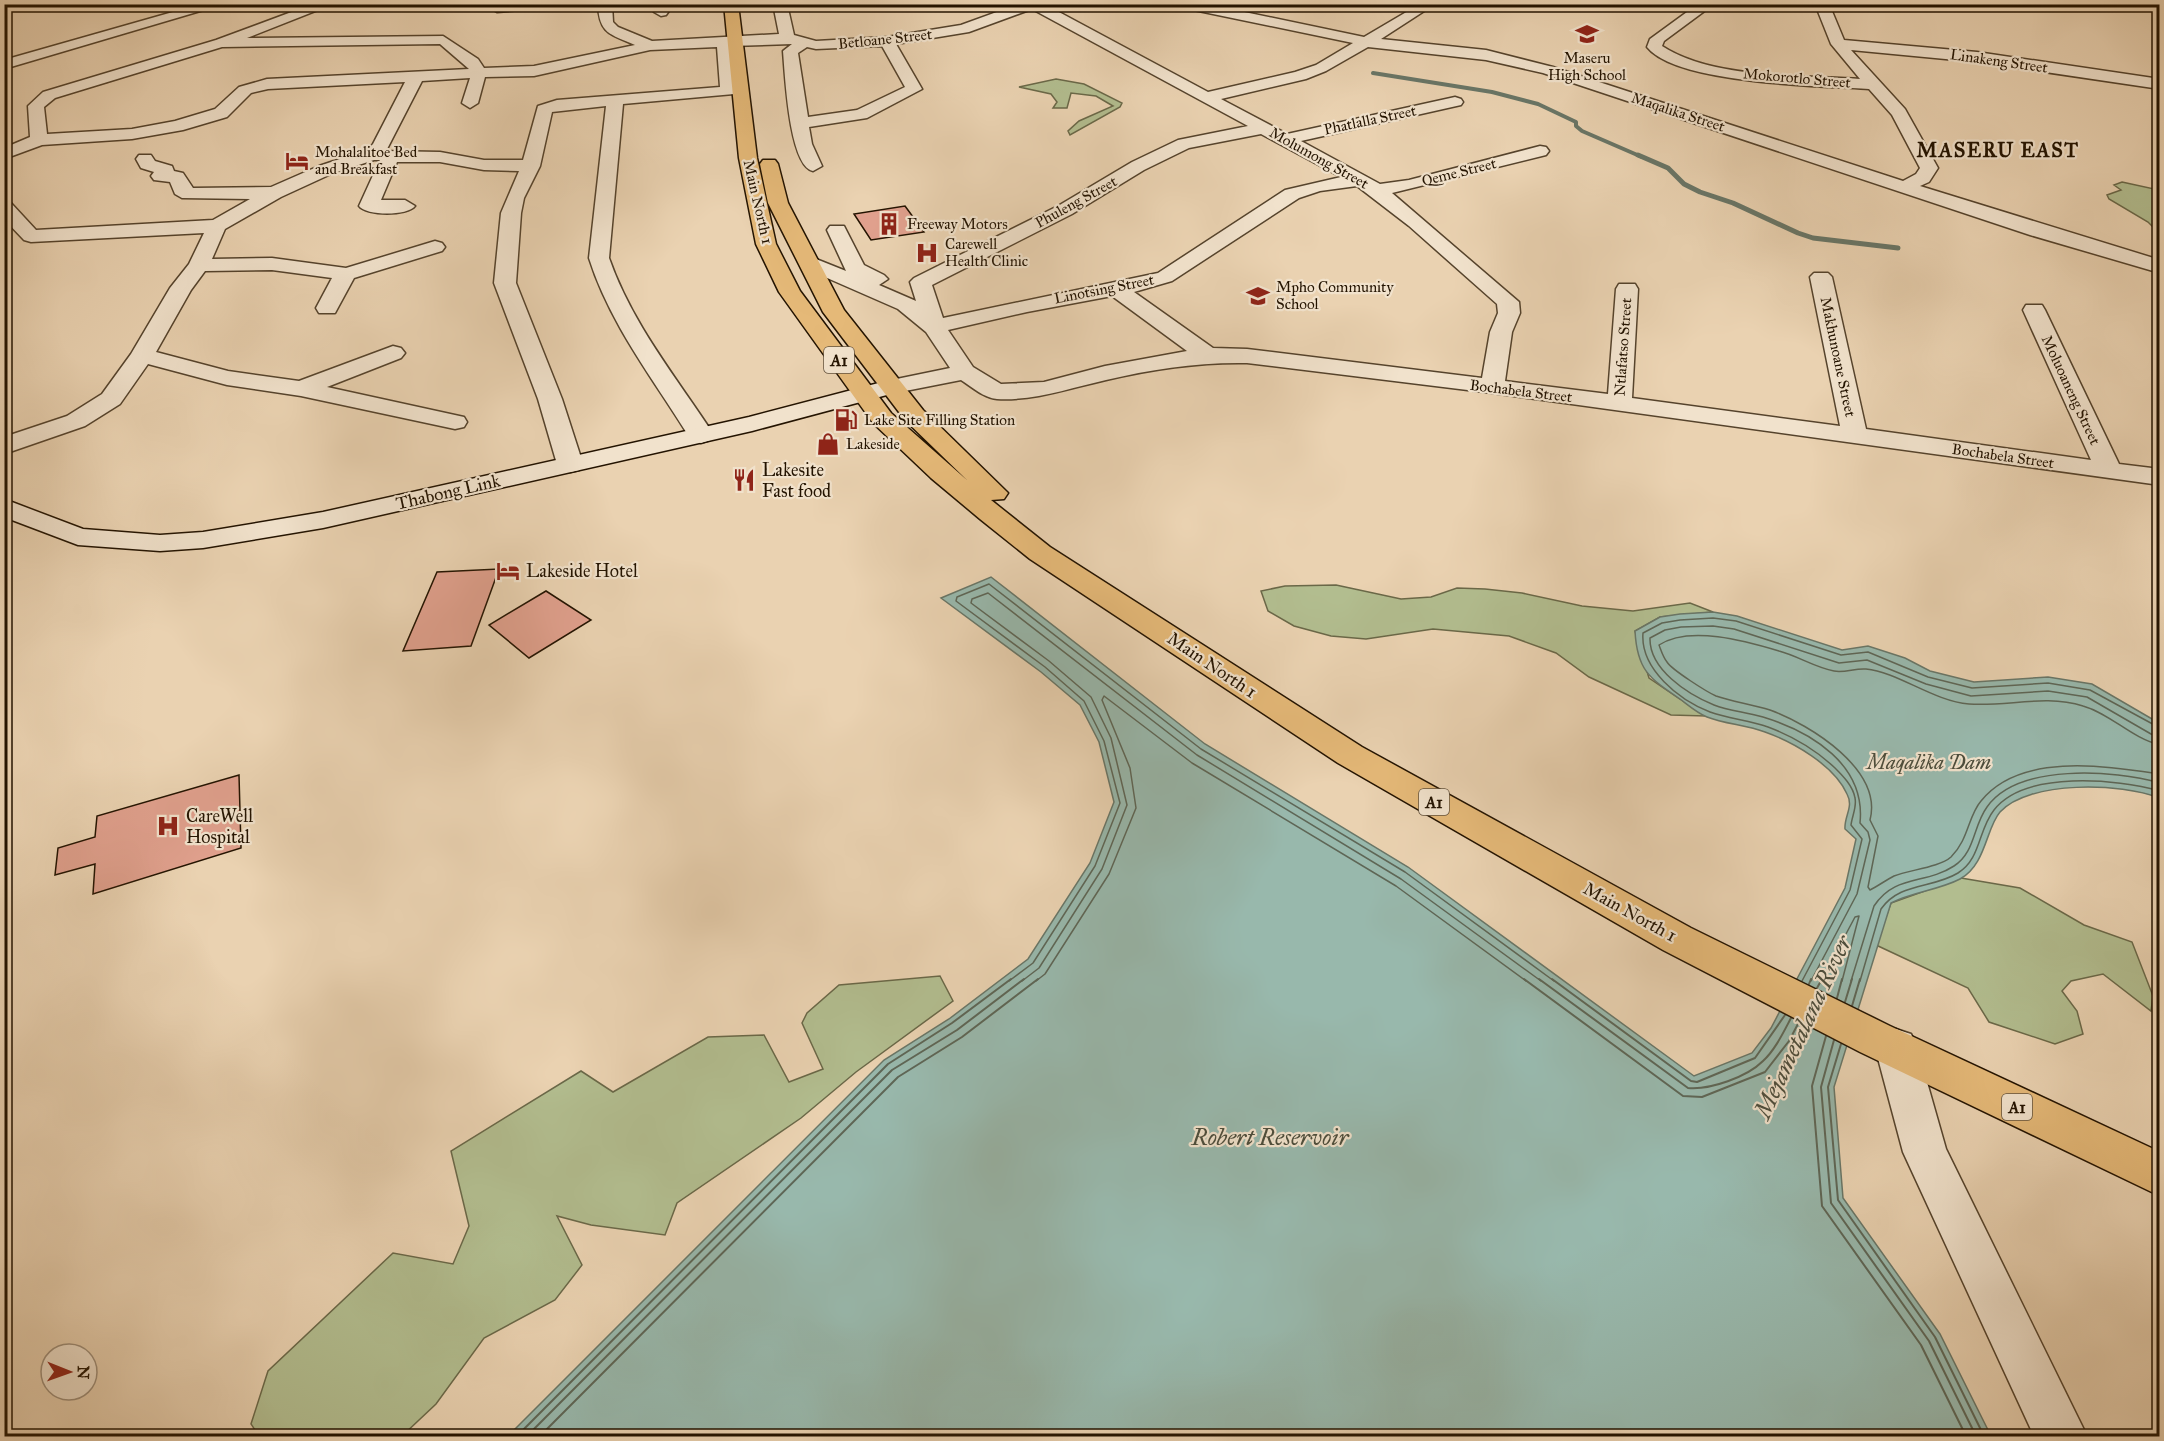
<svg xmlns="http://www.w3.org/2000/svg" width="2164" height="1441" font-family="'IM FELL Great Primer',serif">
<style>
.green{fill:#b2bd8f;stroke:#6a6848;stroke-width:1.5}
.water{fill:#98b8ac;stroke:#697667;stroke-width:1.5}
.lines{fill:none;stroke-linecap:round;stroke-linejoin:round}
.shore-far1{stroke:#5e6656;stroke-width:1.5}
.shore{stroke:#5e6656;stroke-width:2}
.stream-far1{stroke:#697667;stroke-width:4}
.stream{stroke:#697667;stroke-width:5}
.building{fill:#e0a08d;stroke:#231300;stroke-width:1.5}
.street-casing{stroke:#55432c;stroke-width:3}
.secondary-casing{stroke:#231300;stroke-width:3}
.primary-casing{stroke:#231300;stroke-width:3}
.street{fill:#f1e2cc;fill-rule:evenodd}
.secondary{fill:#f1e2cc;fill-rule:evenodd}
.primary{fill:#e5b978;fill-rule:evenodd}
.labels{text-anchor:middle;dominant-baseline:central;stroke-width:4.5;stroke-linejoin:round;paint-order:stroke}
.far-street-label{font-size:15px;fill:#231300;stroke:#f1e2cc}
.far-poi-label{font-size:15px;fill:#231300;stroke:#f1e2cc;text-anchor:start}
.shield{fill:#f1e2cc;stroke:#61513d;stroke-width:1.5}
.shield-label{font-size:16px;font-weight:bold;fill:#231300}
.poi-label{font-size:18px;fill:#231300;stroke:#f1e2cc;text-anchor:start}
.street-label{font-size:18px;fill:#231300;stroke:#f1e2cc}
.far-district-label{font-size:20px;font-weight:bold;letter-spacing:1.5px;fill:#231300;stroke:#f1e2cc}
.water-label{font-size:20px;font-style:italic;fill:#4c4d3c;stroke:#f1e2cc}
.near-water-label{font-size:24px;font-style:italic;fill:#4c4d3c;stroke:#f1e2cc}
</style>
<rect width="100%" height="100%" fill="#ead2b1"/>
<filter id="stains"><feTurbulence type="fractalNoise" baseFrequency=".00333" numOctaves="4"/><feColorMatrix values="0 0 0 0 .2 0 0 0 0 .09 0 0 0 0 .02 0 0 0 .5 -.17"/></filter>
<radialGradient id="worn" r=".72"><stop offset=".6" stop-color="#630" stop-opacity="0"/><stop offset="1" stop-color="#630" stop-opacity=".3"/></radialGradient>
<path class="green" d="M 1056,79 L 1084,84 L 1122,103 L 1120,107 L 1070,135 L 1068,131 L 1079,121 L 1113,106 L 1096,96 L 1071,93 L 1067,108 L 1053,108 L 1057,102 L 1051,94 L 1019,87 Z
M 2122,182 L 2159,190 L 2159,233 L 2148,222 L 2109,199 L 2107,195 L 2121,190 L 2114,185 Z
M 1336,585 L 1401,599 L 1431,597 L 1457,588 L 1485,589 L 1522,593 L 1582,606 L 1633,611 L 1690,603 L 1713,612 L 1660,617 L 1635,631 L 1649,678 L 1705,716 L 1671,715 L 1589,677 L 1556,653 L 1509,636 L 1433,629 L 1366,639 L 1331,636 L 1294,626 L 1268,611 L 1261,591 L 1285,586 Z
M 1961,878 L 2020,888 L 2084,925 L 2132,942 L 2153,996 L 2151,1011 L 2103,974 L 2071,981 L 2062,991 L 2077,1011 L 2083,1034 L 2055,1044 L 1989,1022 L 1968,988 L 1876,945 L 1891,903 Z
M 940,976 L 953,1001 L 856,1072 L 801,1118 L 677,1203 L 665,1235 L 591,1225 L 557,1216 L 582,1265 L 555,1300 L 484,1338 L 436,1404 L 402,1436 L 259,1436 L 251,1424 L 268,1371 L 393,1253 L 453,1264 L 469,1226 L 451,1151 L 581,1071 L 613,1092 L 708,1037 L 764,1035 L 789,1082 L 823,1069 L 802,1023 L 807,1013 L 839,985 Z"/>
<path class="water" d="M 991,577 L 1205,744 L 1408,867 L 1694,1076 L 1752,1053 L 1771,1028 L 1845,888 L 1856,839 L 1845,829 C 1844,816 1854,807 1847,794 C 1834,765 1793,742 1765,732 C 1746,725 1725,724 1707,717 C 1697,713 1688,705 1680,699 C 1649,678 1637,670 1635,631 L 1660,617 L 1680,614 L 1713,612 L 1737,616 L 1842,650 L 1868,646 L 1905,658 L 1930,671 L 1974,682 L 2048,677 L 2092,684 L 2159,723 L 2159,798 C 2122,783 2029,780 2000,812 C 1986,828 1986,865 1960,879 C 1939,890 1912,892 1891,903 L 1834,1087 L 1843,1198 L 1940,1334 L 1991,1436 L 508,1436 L 884,1060 L 949,1019 L 1028,959 L 1090,863 L 1114,802 L 1099,742 L 1080,705 L 1041,672 L 941,598 Z"/>
<g class="lines">
<path class="shore-far1" d="M 2160,745 C 2131,738 2111,714 2083,706 C 2045,694 2007,707 1969,704 C 1933,701 1898,672 1866,669 C 1855,668 1845,673 1834,671 C 1814,667 1798,656 1779,651 C 1746,641 1689,625 1659,645 C 1661,650 1663,657 1667,662 C 1672,670 1707,692 1716,696 C 1733,702 1752,704 1770,710 C 1811,725 1883,770 1870,820 L 1878,836 L 1868,887 L 1870,890 C 1878,886 1886,880 1894,876 C 1909,870 1940,867 1951,857 C 1969,839 1968,816 1981,801 C 2020,752 2106,766 2160,774
M 1009,981 L 1033,963 L 1095,866 L 1120,803 L 1104,741 L 1084,701 L 1045,667 L 956,601 L 957,597 L 989,584 L 1201,749 L 1405,872 L 1554,981
M 1022,981 L 1039,968 L 1102,869 L 1127,805 L 1111,738 L 1091,697 L 1049,661 L 971,603 L 972,599 L 988,593 L 1197,755 L 1401,879 L 1541,981
M 1036,981 L 1045,974 L 1109,874 L 1136,808 L 1130,768 L 1102,700 L 1104,696 L 1192,763 L 1396,886 L 1526,981
M 1802,981 L 1850,890 L 1862,839 L 1851,825 C 1852,816 1857,807 1855,798 C 1853,786 1843,776 1835,768 C 1816,750 1792,736 1768,727 C 1750,720 1729,719 1710,712 C 1679,700 1640,669 1643,633 L 1662,623 L 1680,620 L 1713,618 L 1736,621 L 1841,655 L 1868,652 L 1928,677 L 1972,688 L 2048,683 L 2090,690 L 2160,728
M 1811,981 L 1857,894 L 1870,840 L 1868,832 L 1860,823 C 1866,765 1812,732 1763,717 C 1747,712 1729,711 1714,705 C 1687,694 1649,669 1650,638 L 1665,630 L 1681,627 L 1713,626 L 1734,629 L 1839,663 L 1867,660 L 1926,684 L 1971,696 L 2048,691 L 2087,697 L 2151,734 L 2160,736
M 1821,981 L 1855,917 L 1859,916 L 1842,981
M 1851,981 L 1874,906 C 1895,874 1925,885 1954,866 C 1975,853 1973,826 1987,807 C 2018,763 2114,770 2160,783
M 1860,981 L 1881,909 C 1900,882 1932,889 1958,873 C 1981,859 1978,830 1994,810 C 2025,770 2117,779 2160,791"/>
<path class="shore" d="M 1524,979 L 1683,1096 L 1702,1097 L 1765,1072 L 1789,1041 L 1799,1022
M 1539,979 L 1688,1088 C 1710,1090 1747,1077 1763,1061 C 1775,1050 1783,1033 1791,1018
M 1552,979 L 1691,1081 L 1697,1082 L 1755,1058 L 1785,1015
M 1809,984 L 1811,979
M 1817,988 L 1822,979
M 1837,998 L 1842,979
M 1845,1002 L 1852,979
M 1852,1006 L 1860,979
M 1826,1036 L 1812,1086 L 1822,1206 L 1921,1345 L 1966,1436
M 1834,1040 L 1821,1087 L 1831,1203 L 1929,1341 L 1976,1436
M 1841,1044 L 1828,1087 L 1838,1200 L 1935,1337 L 1984,1436
M 517,1436 L 888,1064 L 952,1023 L 1011,979
M 527,1436 L 892,1070 L 957,1030 L 1024,979
M 540,1436 L 898,1077 L 962,1037 L 1038,979"/>
<path class="stream-far1" d="M 1373,73 L 1492,92 L 1538,104 L 1576,122 L 1576,126 L 1582,131 L 1642,157"/>
<path class="stream" d="M 1638,155 L 1668,168 L 1684,184 L 1700,192 L 1733,203 L 1798,233 L 1813,238 L 1898,248"/>
</g>
<path class="building" d="M 905,206 L 924,232 L 871,240 L 854,214 Z
M 499,569 L 471,646 L 403,651 L 437,572 Z
M 546,591 L 591,620 L 529,658 L 489,625 Z
M 239,775 L 241,848 L 93,894 L 95,864 L 55,875 L 58,848 L 95,837 L 97,816 Z"/>
<g class="lines">
<g class="street-casing">
<path id="street" d="M 201,4 L 224,4 L 4,69 L 4,60 Z
M 313,4 L 333,4 L 247,38 L 443,36 L 478,59 L 484,68 L 534,66 L 635,45 C 610,34 599,34 598,4 L 612,4 L 613,22 L 618,27 L 652,41 L 779,34 L 773,4 L 787,4 L 794,35 L 816,41 L 887,37 L 961,25 L 1019,4 L 1044,4 L 1208,92 L 1295,72 L 1316,65 L 1353,43 L 1184,8 L 1178,4 L 1206,4 L 1364,37 L 1420,4 L 1435,4 L 1381,39 L 1486,50 L 1553,67 L 1903,181 L 1916,174 L 1920,168 L 1892,115 L 1869,89 C 1822,86 1676,84 1647,47 L 1650,39 L 1698,4 L 1714,4 L 1664,41 L 1662,46 C 1712,79 1801,75 1860,79 L 1831,44 L 1815,4 L 1829,4 L 1844,40 L 1977,52 L 2160,79 L 2160,89 L 1977,62 L 1851,50 L 1905,109 L 1938,168 L 1929,182 L 1920,186 L 2160,260 L 2160,273 L 2030,235 L 1543,73 L 1486,60 L 1368,47 L 1326,71 L 1306,79 L 1221,99 L 1287,134 L 1455,97 L 1461,99 L 1463,102 L 1461,105 L 1301,141 L 1380,184 L 1409,180 L 1540,146 L 1546,147 L 1549,151 L 1546,155 L 1392,193 L 1519,302 L 1520,313 L 1512,332 L 1505,381 L 1608,394 L 1616,289 L 1619,284 L 1635,284 L 1638,289 L 1632,398 L 1840,426 L 1810,277 L 1814,273 L 1828,273 L 1832,277 L 1866,429 L 2091,460 L 2023,310 L 2026,305 L 2042,305 L 2045,310 L 2119,464 L 2160,469 L 2160,485 L 1492,393 L 1247,363 C 1199,362 1152,369 1106,380 C 1070,388 1035,401 997,399 C 984,398 972,387 961,380 L 890,394 L 882,392 L 878,387 L 882,382 L 950,368 L 926,332 L 898,309 L 802,267 L 799,263 L 802,259 L 816,259 L 846,271 L 827,230 L 830,226 L 844,226 L 864,265 L 884,275 L 888,279 L 879,285 L 916,301 L 910,282 L 914,278 L 1058,206 L 1132,162 L 1178,140 L 1248,126 L 1032,9 L 969,32 L 896,44 L 922,89 L 867,118 L 809,127 L 812,144 L 822,166 L 813,171 C 789,166 785,74 783,51 L 792,44 L 731,46 L 736,91 L 734,94 L 623,104 L 609,258 C 632,324 676,377 714,435 L 710,440 L 701,443 L 692,440 L 688,435 C 652,377 610,324 589,258 L 606,106 L 552,112 L 540,166 L 524,198 L 521,213 L 516,283 L 562,399 L 583,464 L 579,470 L 570,472 L 561,470 L 557,464 L 538,399 L 494,283 L 501,213 L 519,171 L 484,170 L 440,162 L 397,162 L 381,200 L 405,200 L 415,206 C 408,216 366,216 359,206 L 380,160 L 374,160 L 331,174 L 281,197 L 225,229 L 212,259 L 272,258 L 346,268 L 435,241 L 442,243 L 445,247 L 442,251 L 354,278 L 335,313 L 319,313 L 316,308 L 332,278 L 272,270 L 205,271 L 191,290 L 156,352 L 228,371 L 299,381 L 393,346 L 401,348 L 405,353 L 401,358 L 327,387 L 464,417 L 467,422 L 464,427 L 455,429 L 301,396 L 227,385 L 148,364 L 120,404 L 85,426 L 4,454 L 4,437 L 67,416 L 102,394 L 131,354 L 170,288 L 189,264 L 204,233 L 31,242 L 24,240 L 4,219 L 4,201 L 11,203 L 36,230 L 213,220 L 250,199 L 182,198 L 175,194 L 170,182 L 154,180 L 151,176 L 154,172 L 141,168 L 136,159 L 139,155 L 151,155 L 155,161 L 172,166 L 174,171 L 183,173 L 193,188 L 271,187 L 319,166 L 367,150 L 373,144 L 405,82 L 268,89 L 251,93 L 227,117 L 183,130 L 132,139 L 42,145 L 4,159 L 4,148 L 30,137 L 28,106 L 43,92 L 216,40 ZM 440,44 L 469,69 L 267,79 L 239,87 L 215,109 L 175,121 L 132,129 L 47,134 L 44,107 L 55,98 L 222,47 ZM 882,46 L 905,87 L 857,110 L 808,117 L 798,53 L 807,47 L 816,49 ZM 717,47 L 720,87 L 557,100 L 538,106 L 523,160 L 484,160 L 440,152 L 386,151 L 422,81 L 470,78 L 462,103 L 470,108 L 478,103 L 485,77 L 534,76 L 650,50 ZM 1261,134 L 1341,177 L 1285,190 L 1158,273 L 943,318 L 932,285 L 1072,214 L 1144,170 L 1189,148 ZM 1357,186 L 1409,226 L 1497,304 L 1498,313 L 1490,332 L 1482,378 L 1247,349 L 1213,348 L 1134,292 L 1172,281 L 1299,198 L 1320,191 ZM 1112,296 L 1187,351 L 1105,366 L 1044,382 L 1001,384 L 973,367 L 948,330 L 1027,312 Z
M 494,4 L 553,4 L 547,8 L 497,12 L 490,8 Z
M 660,4 L 674,4 L 666,15 L 661,16 L 654,12 Z
M 1896,1029 L 1911,1034 L 1917,1047 L 1946,1149 L 2087,1436 L 2034,1436 L 1903,1152 L 1875,1047 L 1881,1034 Z"/>
</g>
<g class="secondary-casing">
<path id="secondary" d="M 890,380 L 898,382 L 902,387 L 898,392 L 752,431 L 323,528 L 203,548 L 160,551 L 78,545 L 4,517 L 4,499 L 83,529 L 160,535 L 203,532 L 323,512 L 749,417 Z"/>
</g>
<g class="primary-casing">
<path id="primary" d="M 724,4 L 738,4 L 757,158 L 776,244 L 800,291 L 891,413 L 968,481 L 905,420 L 823,312 L 768,203 L 760,164 L 763,160 L 775,160 L 778,164 L 788,203 L 844,310 L 923,410 L 1008,493 L 1004,499 L 991,500 L 1050,547 L 1362,747 L 1691,928 L 1890,1026 L 2160,1152 L 2160,1196 L 1860,1052 L 1663,950 L 1338,763 L 1030,559 L 980,519 L 931,478 L 873,423 L 779,292 L 756,244 L 739,158 Z"/>
</g>
<use href="#street" class="street"/>
<use href="#secondary" class="secondary"/>
<use href="#primary" class="primary"/>
</g>
<defs>
<g id="school-bare" transform="scale(1.8)"><path d="M0-5L7-2L0 1L-7-2ZM-4 1L0 2.5L4 1V4Q0 6-4 4Z" fill="#8f2418" stroke="#f1e2cc" stroke-width="2.5" paint-order="stroke"/></g>
<g id="hotel-bare" transform="scale(1.8)"><path d="M-6-4.5h1.5V1H6V5H4.5V3h-9V5H-6ZM-4 0a1.8 1.8 0 1 1 3.6 0ZM.5 0V-2.5h3Q6-2.5 6 0Z" fill="#8f2418" stroke="#f1e2cc" stroke-width="2.5" paint-order="stroke"/></g>
<g id="building-bare" transform="scale(1.8)"><path d="M-4-6H4V6H1V3H-1V6H-4ZM-2.5-4.3h1.7v1.8h-1.7ZM.8-4.3h1.7v1.8H.8ZM-2.5-1h1.7V.8h-1.7ZM.8-1h1.7V.8H.8Z" fill="#8f2418" stroke="#f1e2cc" stroke-width="2.5" paint-order="stroke"/></g>
<g id="hospital-bare" transform="scale(1.8)"><path d="M-5-5h3v3.5h4V-5h3V5h-3V1.5h-4V5h-3Z" fill="#8f2418" stroke="#f1e2cc" stroke-width="2.5" paint-order="stroke"/></g>
<g id="fuel-bare" transform="scale(1.8)"><path d="M-5.5-6h7V0h2V4h1.3V-2.5L3-4.5l.8-.8L6-3V5H2.5V1h-1V6h-7ZM-4.2-4.7v3.2H.2V-4.7Z" fill="#8f2418" stroke="#f1e2cc" stroke-width="2.5" paint-order="stroke"/></g>
<g id="shop-bare" transform="scale(1.8)"><path d="M-5-2.5h2.3a2.7 3.5 0 0 1 5.4 0H5L5.5 6h-11ZM-1.5-2.5h3a1.5 2.3 0 0 0-3 0Z" fill="#8f2418" stroke="#f1e2cc" stroke-width="2.5" paint-order="stroke"/></g>
<g id="restaurant-bare" transform="scale(1.8)"><path d="M-5-6h1v4h1v-4h1v4h1v-4h1v5L-1.5 .5V6h-2V.5L-5-1ZM5-6V6H3V1.5H1.5Q1.5-4 5-6Z" fill="#8f2418" stroke="#f1e2cc" stroke-width="2.5" paint-order="stroke"/></g>
</defs>
<g fill-rule="evenodd">
<use href="#school-bare" x="1587" y="34"/>
<use href="#hotel-bare" x="297" y="161"/>
<use href="#building-bare" x="889" y="224"/>
<use href="#hospital-bare" x="927" y="253"/>
<use href="#school-bare" x="1258" y="296"/>
<use href="#fuel-bare" x="846" y="420"/>
<use href="#shop-bare" x="828" y="444"/>
<use href="#restaurant-bare" x="744" y="480"/>
<use href="#hotel-bare" x="508" y="571"/>
<use href="#hospital-bare" x="168" y="826"/>
</g>
<g class="labels">
<g class="far-street-label">
<text transform="translate(885 39) rotate(-6)">Betloane Street</text>
<text transform="translate(1999 61) rotate(8)">Linakeng Street</text>
<text transform="translate(1797 78) rotate(5)">Mokorotlo Street</text>
<text transform="translate(1678 112) rotate(18)">Maqalika Street</text>
<text transform="translate(1370 120) rotate(-12)">Phatlalla Street</text>
<text transform="translate(1319 158) rotate(29)">Molumong Street</text>
<text transform="translate(1459 172) rotate(-14)">Qeme Street</text>
<text transform="translate(758 202) rotate(77)">Main North 1</text>
<text transform="translate(1076 202) rotate(-29)">Phuleng Street</text>
<text transform="translate(1104 289) rotate(-11)">Linotsing Street</text>
<text transform="translate(1623 347) rotate(-86)">Ntlafatso Street</text>
<text transform="translate(1838 357) rotate(78)">Makhunoane Street</text>
<text transform="translate(2071 390) rotate(65)">Moluoaneng Street</text>
<text transform="translate(1521 391) rotate(7)">Bochabela Street</text>
<text transform="translate(2003 456) rotate(8)">Bochabela Street</text>
</g>
<g class="far-poi-label">
<text x="1587" y="58" text-anchor="middle">Maseru<tspan x="1587" dy="17">High School</tspan></text>
<text x="315" y="152">Mohalalitoe Bed<tspan x="315" dy="17">and Breakfast</tspan></text>
<text x="907" y="224">Freeway Motors</text>
<text x="945" y="244">Carewell<tspan x="945" dy="17">Health Clinic</tspan></text>
<text x="1276" y="287">Mpho Community<tspan x="1276" dy="17">School</tspan></text>
<text x="864" y="420">Lake Site Filling Station</text>
<text x="846" y="444">Lakeside</text>
</g>
<g class="shield">
<rect x="824" y="347" width="30" height="26" rx="4.5"/>
<rect x="1419" y="789" width="30" height="26" rx="4.5"/>
<rect x="2002" y="1094" width="30" height="26" rx="4.5"/>
</g>
<g class="shield-label">
<text x="839" y="360">A1</text>
<text x="1434" y="802">A1</text>
<text x="2017" y="1107">A1</text>
</g>
<g class="poi-label">
<text x="762" y="470">Lakesite<tspan x="762" dy="21">Fast food</tspan></text>
<text x="526" y="571">Lakeside Hotel</text>
<text x="186" y="816">CareWell<tspan x="186" dy="21">Hospital</tspan></text>
</g>
<g class="street-label">
<text transform="translate(448 492) rotate(-13)">Thabong Link</text>
<text transform="translate(1212 665) rotate(34)">Main North 1</text>
<text transform="translate(1630 912) rotate(29)">Main North 1</text>
</g>
<g class="far-district-label">
<text x="1998" y="150">MASERU EAST</text>
</g>
<g class="water-label">
<text x="1929" y="762">Maqalika Dam</text>
</g>
<g class="near-water-label">
<text transform="translate(1803 1027) rotate(-65)">Mejametalana River</text>
<text x="1270" y="1137">Robert Reservoir</text>
</g>
</g>
<rect width="2164" height="1441" fill="none" stroke="#ead2b1" stroke-width="24"/>
<rect x="6" y="6" width="2152" height="1429" fill="none" stroke="#231300" stroke-width="3"/>
<rect x="12" y="12" width="2140" height="1417" fill="none" stroke="#231300" stroke-width="1.5"/>
<g transform="translate(69 1372) rotate(91)"><circle r="28" fill="#f1e2cc" stroke="#9f8f7a" stroke-width="1.5"/>
<path d="M0-4.5L10 22L0 15L-10 22Z" fill="#8f2418"/>
<text y="-9" font-size="16" font-weight="bold" text-anchor="middle" fill="#231300">N</text>
</g>
<rect width="100%" height="100%" filter="url(#stains)"/>
<rect width="100%" height="100%" fill="url(#worn)"/>
</svg>
